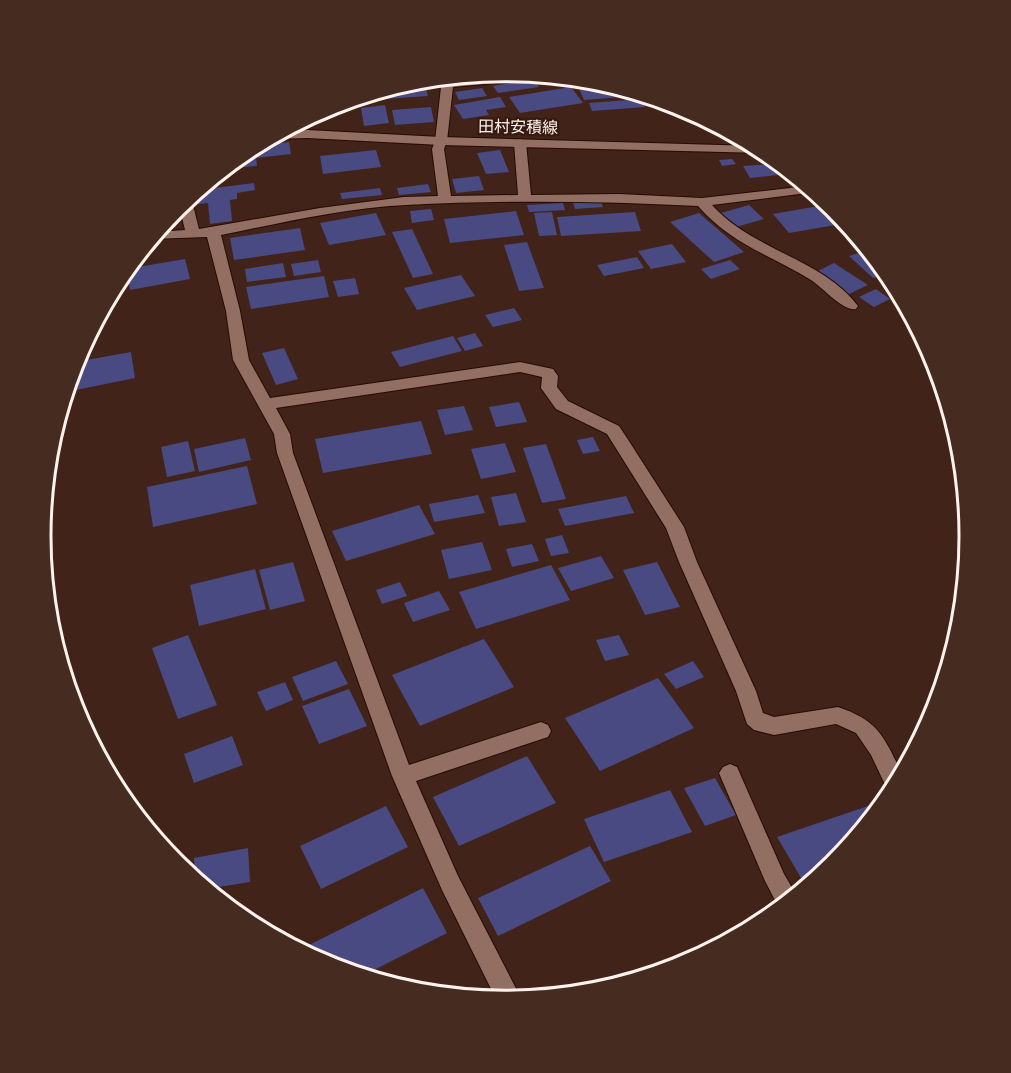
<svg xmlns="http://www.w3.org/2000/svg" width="1011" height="1073" font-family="Karla,'Noto Sans JP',sans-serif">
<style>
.building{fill:#494a81}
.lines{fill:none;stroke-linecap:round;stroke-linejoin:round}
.street-casing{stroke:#260c03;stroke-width:2}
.secondary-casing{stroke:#260c03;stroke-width:2}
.street{fill:#926f62;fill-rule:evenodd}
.secondary{fill:#926f62;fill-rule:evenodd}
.labels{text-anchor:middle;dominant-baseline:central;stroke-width:4.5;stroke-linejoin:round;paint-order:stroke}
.far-street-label{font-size:16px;fill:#fef2ed;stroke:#361a0f}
.rim{fill:none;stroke:#fef2ed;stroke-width:3}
</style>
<rect width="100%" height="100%" fill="#412319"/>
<path class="building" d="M 533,79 L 539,87 L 498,93 L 493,86 Z
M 424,82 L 428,96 L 370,100 L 369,94 L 403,84 Z
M 607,84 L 632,91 L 634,96 L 584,100 L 578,86 Z
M 571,87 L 583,103 L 520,113 L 509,97 Z
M 482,88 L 487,96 L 459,100 L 455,92 Z
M 500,97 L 506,107 L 486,110 L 489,115 L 463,119 L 454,105 Z
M 641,99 L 645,107 L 592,111 L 589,103 Z
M 385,105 L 389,123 L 364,126 L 361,108 Z
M 431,107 L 434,122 L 395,125 L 392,110 Z
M 289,142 L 291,154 L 256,158 L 257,166 L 223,169 L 255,146 Z
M 376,150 L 381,167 L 323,174 L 320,156 Z
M 500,150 L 509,172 L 486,174 L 477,153 Z
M 732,159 L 736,164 L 722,166 L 719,160 Z
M 771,164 L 778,175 L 750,178 L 743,166 Z
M 479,176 L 484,190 L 456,193 L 452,179 Z
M 254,183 L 255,190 L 237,193 L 237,199 L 230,200 L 232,221 L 210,224 L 208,203 L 198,204 L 197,191 L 199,190 Z
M 428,184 L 431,192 L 399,195 L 397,188 Z
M 380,188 L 382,195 L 342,199 L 340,193 Z
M 601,201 L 603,207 L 575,209 L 573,203 Z
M 563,203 L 565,210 L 529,212 L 527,205 Z
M 830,204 L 847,223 L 789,233 L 773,214 Z
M 749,205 L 764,219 L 736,227 L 721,213 Z
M 431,209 L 434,220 L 412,223 L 410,211 Z
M 516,211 L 524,235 L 450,243 L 444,219 Z
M 552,212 L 557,235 L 539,236 L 534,213 Z
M 635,212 L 641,231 L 561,236 L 557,217 Z
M 376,213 L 386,235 L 329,245 L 320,223 Z
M 699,213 L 744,252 L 714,262 L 670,222 Z
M 300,228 L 305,250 L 234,260 L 230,238 Z
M 412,229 L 433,274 L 413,278 L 392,232 Z
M 527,242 L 544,288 L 519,291 L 504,245 Z
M 672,244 L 686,262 L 651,269 L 638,251 Z
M 869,250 L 888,274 L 873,278 L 849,256 Z
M 637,257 L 644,268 L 604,276 L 597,265 Z
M 185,259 L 190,279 L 130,290 L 126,269 Z
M 318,260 L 321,272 L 294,276 L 291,264 Z
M 730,260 L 740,269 L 711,279 L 701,269 Z
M 283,263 L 286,277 L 247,282 L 245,269 Z
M 834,263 L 868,285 L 849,294 L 816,272 Z
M 461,275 L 475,296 L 417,310 L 404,288 Z
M 324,276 L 329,297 L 251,309 L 246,287 Z
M 355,278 L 359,294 L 338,297 L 333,281 Z
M 876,289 L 890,299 L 874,307 L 859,297 Z
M 514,308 L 522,320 L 493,327 L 485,315 Z
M 475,333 L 483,346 L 465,351 L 457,338 Z
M 453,336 L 462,351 L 400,367 L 391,352 Z
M 284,348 L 298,379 L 276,385 L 262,353 Z
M 131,352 L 135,378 L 66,392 L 75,362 Z
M 519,402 L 527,422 L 496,427 L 489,407 Z
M 464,406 L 473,430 L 445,435 L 437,410 Z
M 421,421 L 432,454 L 323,473 L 315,439 Z
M 593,437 L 600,451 L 583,454 L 577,440 Z
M 245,438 L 251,460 L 199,472 L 194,449 Z
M 188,441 L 195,471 L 167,477 L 161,447 Z
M 505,443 L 516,472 L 481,479 L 471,449 Z
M 546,444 L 566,499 L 542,503 L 523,448 Z
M 247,466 L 257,504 L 153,527 L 147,487 Z
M 516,493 L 526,522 L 499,526 L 491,497 Z
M 478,495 L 485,513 L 434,522 L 429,504 Z
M 626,496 L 634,513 L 565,526 L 558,509 Z
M 419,505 L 435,534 L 346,561 L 332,531 Z
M 562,535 L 569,553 L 551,556 L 545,539 Z
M 482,542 L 492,570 L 449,579 L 441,550 Z
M 532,544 L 539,561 L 512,567 L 506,549 Z
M 601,556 L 614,578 L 571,591 L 558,568 Z
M 293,562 L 305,601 L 270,610 L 259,570 Z
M 657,562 L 680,607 L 645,615 L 623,570 Z
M 551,565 L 570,600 L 476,629 L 459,592 Z
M 255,569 L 266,609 L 199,626 L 190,585 Z
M 400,582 L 407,596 L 382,604 L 376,590 Z
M 439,591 L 450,610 L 413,622 L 404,603 Z
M 188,635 L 217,705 L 178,719 L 152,648 Z
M 619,635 L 629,655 L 605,661 L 596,640 Z
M 484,639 L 514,687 L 420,726 L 392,675 Z
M 336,661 L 348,684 L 303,701 L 292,677 Z
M 693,661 L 704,677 L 676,689 L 664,674 Z
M 658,678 L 694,728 L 600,771 L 565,718 Z
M 285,682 L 293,700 L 266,711 L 257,692 Z
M 349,689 L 367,726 L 319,744 L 302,706 Z
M 232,736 L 243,765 L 194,783 L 184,754 Z
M 527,756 L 556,803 L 459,846 L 433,797 Z
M 715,778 L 736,815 L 705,826 L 684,788 Z
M 670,790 L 692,832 L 604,862 L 584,819 Z
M 871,805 L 877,813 L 834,866 L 807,888 L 777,837 Z
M 386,806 L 408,847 L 321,889 L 300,846 Z
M 590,846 L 611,881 L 498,936 L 478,898 Z
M 248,848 L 250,882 L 206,889 L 195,880 L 194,858 Z
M 423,888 L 447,933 L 362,976 L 327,966 L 316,960 L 309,945 Z"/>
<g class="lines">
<g class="street-casing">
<path id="street" d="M 521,73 L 543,75 L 537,79 L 453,87 L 447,141 L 444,149 L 451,196 L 518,195 L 514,143 L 520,139 L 526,143 L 531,195 L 619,194 L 702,198 L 807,186 L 815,192 L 712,205 C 752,250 823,259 858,306 L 856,309 C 844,312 823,288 811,280 C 770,255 731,244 698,206 C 601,201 503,200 406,205 C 344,208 281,223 221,235 L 240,311 L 249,360 L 270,398 L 520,362 L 553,369 L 558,376 L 557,387 L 568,401 L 619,426 L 627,438 L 684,527 L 697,562 L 756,691 L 763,713 L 774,717 L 838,707 C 880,721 884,738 903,775 L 893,794 L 889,793 L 871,755 L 856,733 L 836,724 L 774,735 L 754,730 L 747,724 L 736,691 L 679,562 L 666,528 L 607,434 L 556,409 L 541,388 L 542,377 L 520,372 L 276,408 L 290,434 L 293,453 L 409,765 L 541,722 L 548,725 L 551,731 L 548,737 L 416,781 L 458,876 L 522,1000 L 497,1001 L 442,890 L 392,776 L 277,453 L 274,434 L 233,360 L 226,311 L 207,237 L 151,239 L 157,232 L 185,230 L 179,205 L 189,198 L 192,201 L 199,229 L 320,208 L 404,197 L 438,196 L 432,149 L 435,141 L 442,78 L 454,77 L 454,80 Z
M 730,764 L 737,767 L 784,874 L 797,896 L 780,910 L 765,881 L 719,773 L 723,767 Z"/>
</g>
<g class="secondary-casing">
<path id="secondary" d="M 307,130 L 441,137 L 756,146 L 768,153 L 441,145 L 307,138 L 268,139 L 281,132 Z"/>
</g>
<use href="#street" class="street"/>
<use href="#secondary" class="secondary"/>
</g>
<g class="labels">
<g class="far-street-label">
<text transform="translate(518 127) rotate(1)">田村安積線</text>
</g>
</g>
<path d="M0 0H1011V1073H0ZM51 536a454 454 0 1 1 908 0a454 454 0 1 1-908 0Z" fill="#462b21" fill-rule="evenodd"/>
<path class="rim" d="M51 536a454 454 0 1 1 908 0a454 454 0 1 1-908 0Z"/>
</svg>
